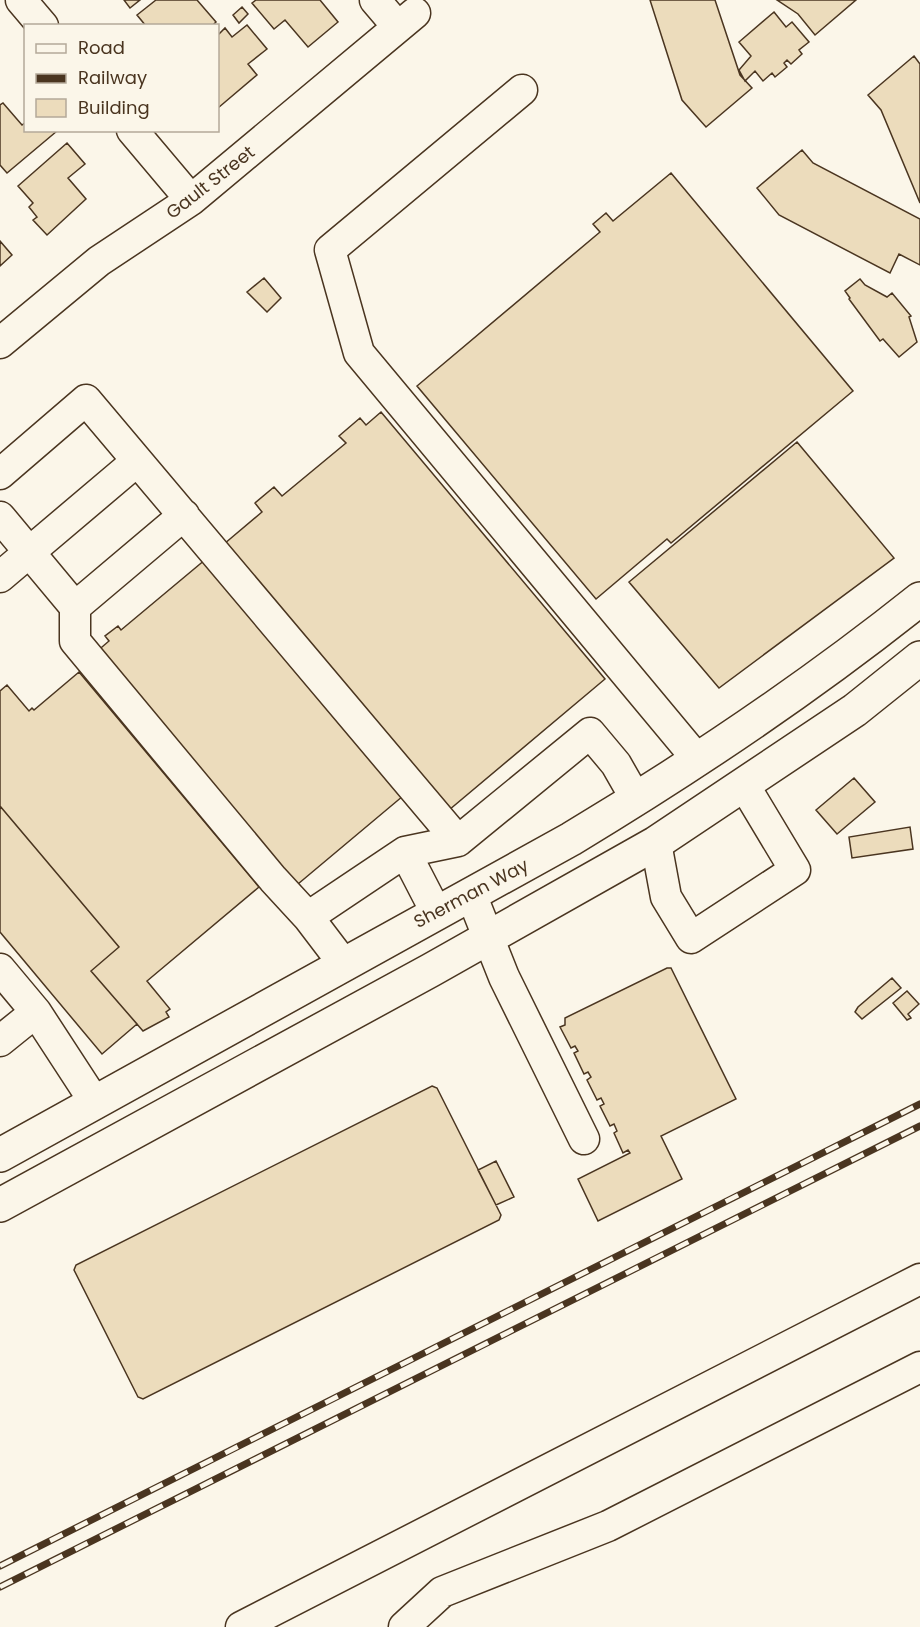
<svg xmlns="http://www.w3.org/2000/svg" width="920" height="1627" font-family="Poppins,sans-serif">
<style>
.building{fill:#ecdcbc;stroke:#4a3520;stroke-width:1.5}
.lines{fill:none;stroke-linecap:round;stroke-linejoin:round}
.minor-casing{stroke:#4a3520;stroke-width:33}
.major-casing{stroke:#4a3520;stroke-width:36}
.minor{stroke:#fbf6e9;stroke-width:30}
.major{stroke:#fbf6e9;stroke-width:33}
.rail-casing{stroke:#4a3520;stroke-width:7}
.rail{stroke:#fbf6e9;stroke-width:4.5;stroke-dasharray:14;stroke-linecap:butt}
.labels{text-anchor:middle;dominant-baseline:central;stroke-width:4.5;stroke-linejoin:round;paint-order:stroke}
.street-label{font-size:18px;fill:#4a3520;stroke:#fbf6e9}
</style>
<rect width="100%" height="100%" fill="#fbf6e9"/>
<path class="building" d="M 124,0 L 140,0 L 130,8 Z
M 156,0 L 197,0 L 216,22 L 212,26 L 146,26 L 137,15 Z
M 256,0 L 320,0 L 338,22 L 308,47 L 285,20 L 274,29 L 252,3 Z
M 650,0 L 715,0 L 740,75 L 752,88 L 706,127 L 682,100 Z
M 777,0 L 856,0 L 815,35 L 798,14 Z
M 242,7 L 248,14 L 239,23 L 233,15 Z
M 774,12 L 786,27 L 792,22 L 809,42 L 799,50 L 802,54 L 791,64 L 787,60 L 784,63 L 787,67 L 775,77 L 772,73 L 763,81 L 755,71 L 745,81 L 739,70 L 751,56 L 739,42 Z
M 247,25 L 267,49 L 248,64 L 257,75 L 218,108 L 218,35 L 225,28 L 232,37 Z
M 914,56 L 920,64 L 920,203 L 881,110 L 868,95 Z
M 3,103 L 22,125 L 26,122 L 26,130 L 57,131 L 7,173 L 0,165 L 0,105 Z
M 67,143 L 85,164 L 68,178 L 86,199 L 47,235 L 33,220 L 37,217 L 29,207 L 33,203 L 18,186 Z
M 802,150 L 813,163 L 920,219 L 920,265 L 899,254 L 890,273 L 779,215 L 757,188 Z
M 671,173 L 853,391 L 671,543 L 667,539 L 596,599 L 417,386 L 600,232 L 593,224 L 606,213 L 613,221 Z
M 0,241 L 12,255 L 0,266 Z
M 264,278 L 281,298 L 267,312 L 247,292 Z
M 860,279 L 865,285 L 887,297 L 892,293 L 911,316 L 909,317 L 917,342 L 899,357 L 883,339 L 880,341 L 849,299 L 850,298 L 845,291 Z
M 381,412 L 605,679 L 449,810 L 224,544 L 262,512 L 255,503 L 274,487 L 282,496 L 346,443 L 339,436 L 360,418 L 366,425 Z
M 797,442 L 894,558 L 719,688 L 629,582 Z
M 206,559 L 403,796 L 292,889 L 95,653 L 109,641 L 105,636 L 118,626 L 121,630 Z
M 79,672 L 259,887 L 147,981 L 170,1009 L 166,1012 L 169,1017 L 143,1031 L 91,971 L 119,947 L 0,806 L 0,691 L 7,685 L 29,711 L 32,708 L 34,710 Z
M 854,778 L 875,802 L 837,834 L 816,810 Z
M 0,806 L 119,947 L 91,971 L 137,1024 L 102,1054 L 0,932 Z
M 910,827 L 913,849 L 852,858 L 849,837 Z
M 667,968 L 671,968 L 736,1099 L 661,1136 L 682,1179 L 598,1221 L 578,1179 L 630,1153 L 628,1150 L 623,1153 L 614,1133 L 617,1131 L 614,1124 L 610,1126 L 600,1106 L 604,1104 L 601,1098 L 597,1100 L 587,1080 L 591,1077 L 588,1072 L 584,1074 L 574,1053 L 578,1051 L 575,1046 L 571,1048 L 560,1027 L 565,1025 L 565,1018 Z
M 892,978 L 901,988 L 862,1019 L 855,1012 L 858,1007 Z
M 907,991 L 919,1004 L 908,1014 L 911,1018 L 907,1020 L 893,1003 Z
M 432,1086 L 437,1088 L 501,1215 L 499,1220 L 143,1399 L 138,1397 L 74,1270 L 76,1265 Z
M 496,1161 L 514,1197 L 496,1205 L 478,1170 Z"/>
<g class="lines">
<g class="minor-casing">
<path id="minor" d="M 21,0 L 43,26
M 375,0 L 398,27
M 522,90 L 330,250 L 359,353 L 698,760
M 132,130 L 191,200
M 0,343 L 99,261 L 191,200 L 415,13
M 0,474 L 86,400 L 458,841
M 0,517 L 75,607 L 184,515
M 0,577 L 137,461
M 75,607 L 75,641 L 273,879 L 308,917
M 656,843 L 666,897 L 691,938 L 795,870 L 744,785
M 405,852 L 436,912
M 471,894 L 504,977 L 584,1139
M 343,963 L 308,917 L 405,852 L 458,841 L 590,733 L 616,764 L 636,799
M 0,969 L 36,1012 L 94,1101
M 0,1041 L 36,1012
M 241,1627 L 920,1279
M 404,1627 L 442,1592 L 608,1526 L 920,1367"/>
</g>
<g class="major-casing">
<path id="major" d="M 0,1155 L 571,839 C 692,766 810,687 920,599
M 0,1205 L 431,970 L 656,843 L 855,710 L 920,658"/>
</g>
<use href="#minor" class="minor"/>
<use href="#major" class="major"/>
<g class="rail-casing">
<path id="rail" d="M 0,1566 L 920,1104
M 0,1587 L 920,1126"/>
</g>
<use href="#rail" class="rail"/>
</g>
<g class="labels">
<g class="street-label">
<text transform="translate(210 182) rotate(-38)">Gault Street</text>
<text transform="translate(471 893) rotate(-28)">Sherman Way</text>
</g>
</g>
<rect x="24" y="24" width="195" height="108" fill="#fbf6e9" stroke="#b4a999" stroke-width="1.5"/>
<rect x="36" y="44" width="30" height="9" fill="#fbf6e9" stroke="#b4a999" stroke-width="1.5"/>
<text x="78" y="54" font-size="18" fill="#4a3520">Road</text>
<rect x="36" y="74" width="30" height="9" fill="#4a3520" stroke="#b4a999" stroke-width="1.5"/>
<text x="78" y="84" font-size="18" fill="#4a3520">Railway</text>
<rect x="36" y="99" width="30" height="18" fill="#ecdcbc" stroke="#b4a999" stroke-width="1.5"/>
<text x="78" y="114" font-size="18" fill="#4a3520">Building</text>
</svg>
